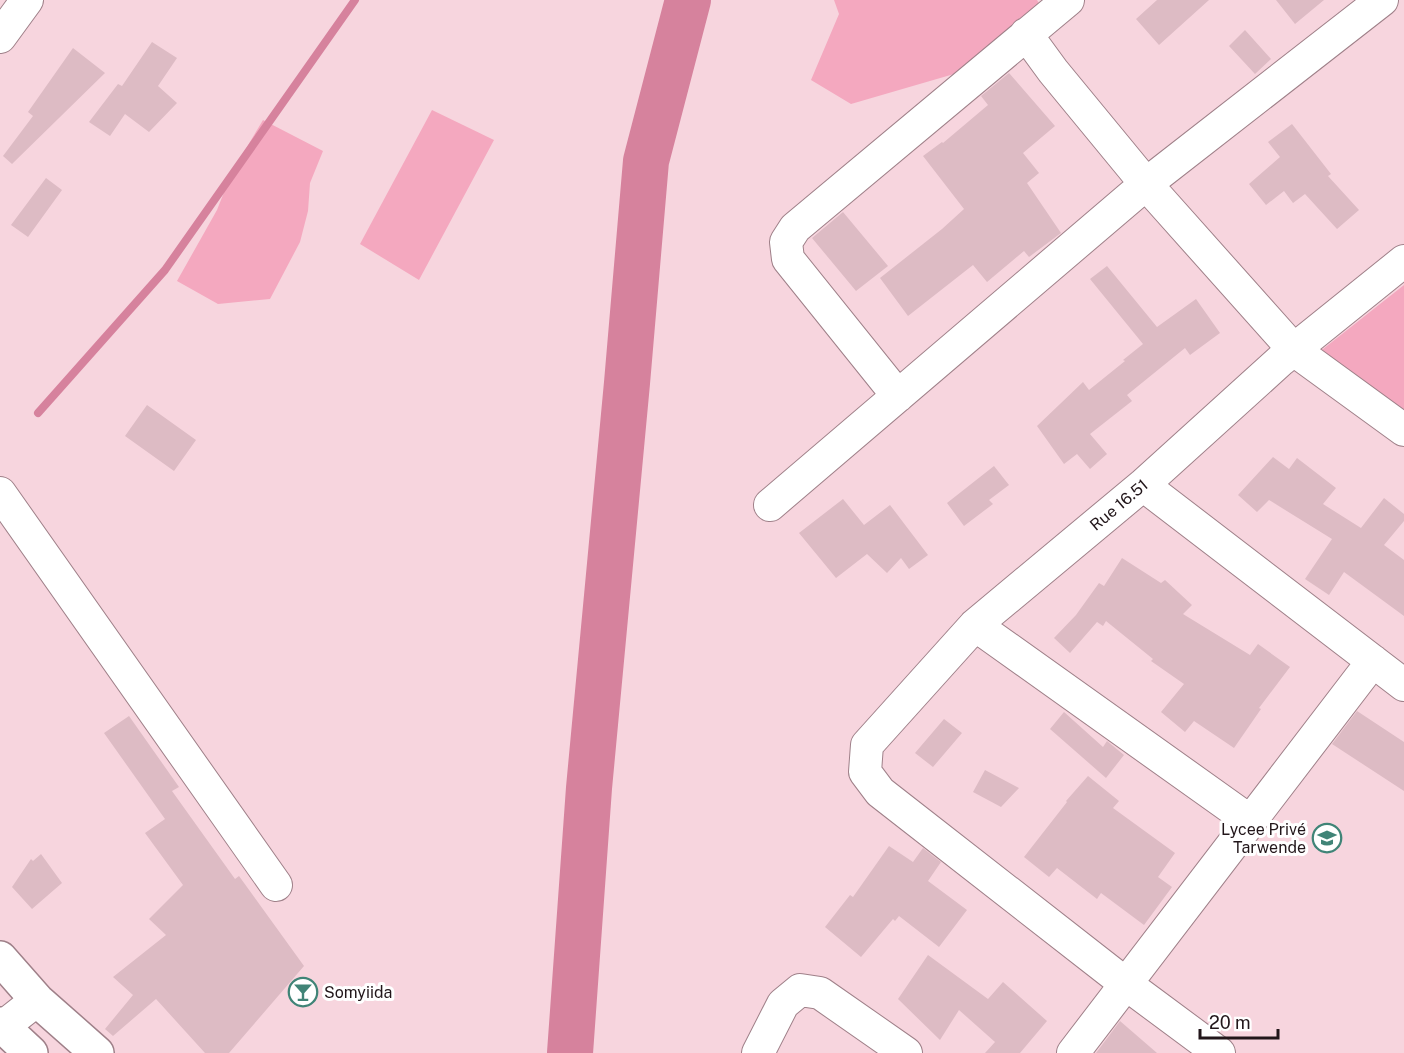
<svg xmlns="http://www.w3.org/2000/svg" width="1404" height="1053" font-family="'Public Sans',sans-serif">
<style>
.green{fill:#f4a8bf}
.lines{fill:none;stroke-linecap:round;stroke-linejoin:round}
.stream{stroke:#d6829d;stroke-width:8}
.river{stroke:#d6829d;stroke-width:46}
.building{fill:#ddbbc4}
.minor-casing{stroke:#9f8089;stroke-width:34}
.trunk-casing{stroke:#9f8089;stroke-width:36}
.minor{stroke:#fff;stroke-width:32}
.trunk{stroke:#fff;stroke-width:33}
.labels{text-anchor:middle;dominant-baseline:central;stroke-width:6;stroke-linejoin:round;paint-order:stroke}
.street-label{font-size:16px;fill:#22161a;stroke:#fff}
.poi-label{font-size:16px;fill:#22161a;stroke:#fff;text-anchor:end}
</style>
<rect width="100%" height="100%" fill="#f7d5de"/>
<path class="green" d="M 834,0 L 1037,0 L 1040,5 L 978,67 L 851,104 L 811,80 L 839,14 Z
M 432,110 L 494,140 L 419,280 L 360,244 Z
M 263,120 L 323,151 L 310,183 L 308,211 L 300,242 L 270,299 L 218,304 L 177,281 L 217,210 L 232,172 Z
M 1404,285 L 1404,416 L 1318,353 Z"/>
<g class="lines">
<path class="stream" d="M 38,413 L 165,270 L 355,0"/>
<path class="river" d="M 570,1053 L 589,788 L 627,383 L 646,161 L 688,0"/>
</g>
<path class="building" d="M 1157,0 L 1209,0 L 1159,45 L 1136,19 Z
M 1276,0 L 1324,0 L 1295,24 Z
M 1245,30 L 1271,59 L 1255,74 L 1229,46 Z
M 152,42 L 177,58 L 158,86 L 177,103 L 149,132 L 125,114 L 110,136 L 89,122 L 118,84 L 122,86 Z
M 73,48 L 105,73 L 12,164 L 3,156 L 33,116 L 28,112 Z
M 1009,73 L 1055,126 L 1023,153 L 1039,173 L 1027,183 L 1061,233 L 1029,257 L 1024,251 L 987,282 L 973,265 L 908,316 L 880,278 L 942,229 L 964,209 L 923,156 L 942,142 L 943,143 L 988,105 L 981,96 Z
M 1292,124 L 1331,174 L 1328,176 L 1359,210 L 1337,229 L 1305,194 L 1293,203 L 1284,191 L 1266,205 L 1249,184 L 1280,157 L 1268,142 Z
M 46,178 L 62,190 L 28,237 L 11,225 Z
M 843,212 L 888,266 L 856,291 L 812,238 Z
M 1107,266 L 1157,327 L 1196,299 L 1220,333 L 1190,355 L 1185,348 L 1127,395 L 1132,401 L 1090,434 L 1107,454 L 1090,469 L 1077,454 L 1064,464 L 1037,426 L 1083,382 L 1089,390 L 1125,361 L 1123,360 L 1143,344 L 1090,279 Z
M 147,405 L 196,440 L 174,471 L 125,436 Z
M 1273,457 L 1289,469 L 1297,458 L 1336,488 L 1323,504 L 1361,528 L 1384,498 L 1404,514 L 1404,521 L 1384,545 L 1404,560 L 1404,616 L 1344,572 L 1329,595 L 1305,579 L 1332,539 L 1269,500 L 1257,512 L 1238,495 Z
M 994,466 L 1009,485 L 989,500 L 993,504 L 964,526 L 947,503 Z
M 843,499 L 864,525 L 890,505 L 928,555 L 909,569 L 901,558 L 887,573 L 867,554 L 836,578 L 799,533 Z
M 1122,558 L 1161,583 L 1165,580 L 1192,605 L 1183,614 L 1250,655 L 1258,644 L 1290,667 L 1259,708 L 1261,709 L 1234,748 L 1194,721 L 1185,732 L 1161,712 L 1184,684 L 1151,661 L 1153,659 L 1106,621 L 1103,626 L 1097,622 L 1070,653 L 1054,638 L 1076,615 L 1099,583 L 1104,586 Z
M 1357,711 L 1404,742 L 1404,791 L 1332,744 Z
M 1064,712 L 1103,747 L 1107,741 L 1124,755 L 1106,778 L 1050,729 Z
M 129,716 L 179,787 L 172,791 L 235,879 L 239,876 L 304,966 L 229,1053 L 205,1053 L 156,999 L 113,1036 L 105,1029 L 133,995 L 113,977 L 166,935 L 149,919 L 183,885 L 145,833 L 165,819 L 104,733 Z
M 944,719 L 962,733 L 933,767 L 915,753 Z
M 985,770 L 1019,788 L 1001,807 L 973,792 Z
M 1088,776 L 1119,801 L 1113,808 L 1175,853 L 1158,877 L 1172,887 L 1144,925 L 1101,893 L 1097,899 L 1057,868 L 1049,877 L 1024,857 L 1067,802 L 1066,801 Z
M 889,846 L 913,862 L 923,848 L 941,862 L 928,881 L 967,910 L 939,947 L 899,916 L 895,921 L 893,919 L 861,957 L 825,927 L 850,895 L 853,897 Z
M 41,854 L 62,883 L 32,909 L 12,887 L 31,859 L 33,861 Z
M 928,955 L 988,999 L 1003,982 L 1047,1021 L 1020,1053 L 985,1053 L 995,1042 L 959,1010 L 940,1040 L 898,999 Z
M 1120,1021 L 1157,1053 L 1096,1053 Z"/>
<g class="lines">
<g class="minor-casing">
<path id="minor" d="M 1026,34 L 1053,71 L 1146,184 L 1294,350 L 1404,430
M 0,37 L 27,0
M 898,396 L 788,259 L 786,242 L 795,228 L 1068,0
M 1143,485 L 1404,685
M 0,493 L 276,885
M 770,505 L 1146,184 L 1382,0
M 975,625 L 1250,821
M 0,1029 L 37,1000
M 758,1053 L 783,1004 L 800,990 L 820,993 L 906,1053
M 1073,1053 L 1373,661
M 1219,1053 L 1126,984 L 880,792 L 865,772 L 867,745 L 975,625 L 1143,485 L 1281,360 L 1404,261"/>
</g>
<g class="trunk-casing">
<path id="trunk" d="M 0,958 L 37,1000 L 97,1053
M 0,1024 L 31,1053"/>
</g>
<use href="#minor" class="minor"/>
<use href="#trunk" class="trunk"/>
</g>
<defs>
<g id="school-ring" transform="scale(1.5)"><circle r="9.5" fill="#fff" stroke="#408477" stroke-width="1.5"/><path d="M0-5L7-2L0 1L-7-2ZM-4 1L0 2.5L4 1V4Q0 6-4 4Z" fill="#408477"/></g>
<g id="bar-ring" transform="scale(1.5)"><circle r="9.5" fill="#fff" stroke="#408477" stroke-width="1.5"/><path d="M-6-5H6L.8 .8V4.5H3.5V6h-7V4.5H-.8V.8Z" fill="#408477"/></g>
</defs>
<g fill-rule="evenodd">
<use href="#school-ring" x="1327" y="838"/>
<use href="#bar-ring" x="303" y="992"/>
</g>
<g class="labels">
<g class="street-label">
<text transform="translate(1119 505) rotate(-40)">Rue 16.51</text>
</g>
<g class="poi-label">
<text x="1306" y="829">Lycee Privé<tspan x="1306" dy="18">Tarwende</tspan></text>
<text x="324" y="992" text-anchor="start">Somyiida</text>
</g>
</g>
<path d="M1200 1029v9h78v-9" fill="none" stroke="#22161a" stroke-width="3"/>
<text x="1209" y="1029" font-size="18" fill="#22161a" stroke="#ffffff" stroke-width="4.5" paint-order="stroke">20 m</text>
</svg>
